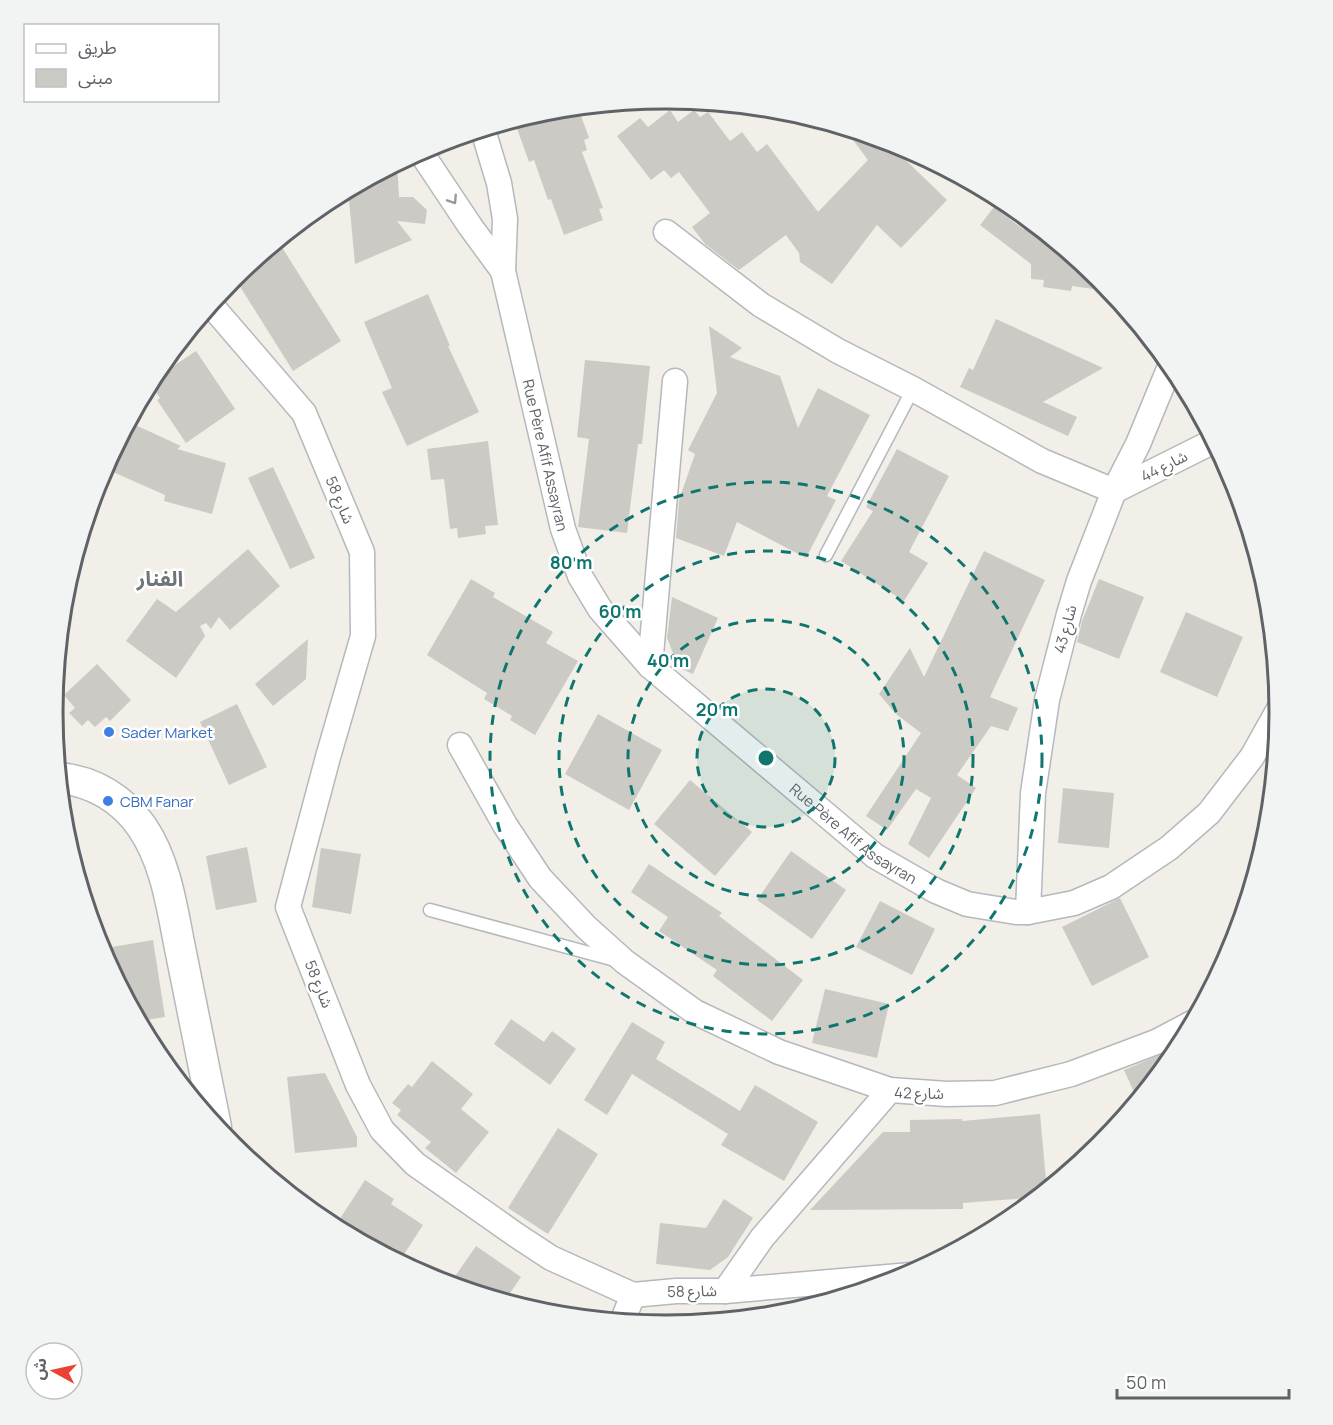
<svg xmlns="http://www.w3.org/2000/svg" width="1333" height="1425" font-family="Manrope,'Noto Sans Arabic',sans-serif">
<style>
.building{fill:#cccac5}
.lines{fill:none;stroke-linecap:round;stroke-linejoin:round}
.service-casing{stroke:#b5b8bc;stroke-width:15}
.minor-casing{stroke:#b5b8bc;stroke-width:27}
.tertiary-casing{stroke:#b5b8bc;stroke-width:33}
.service{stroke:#fff;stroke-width:12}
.minor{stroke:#fff;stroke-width:24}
.tertiary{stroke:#fff;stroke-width:30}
.oneway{stroke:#979a9d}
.ring{fill:none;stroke:#0f766e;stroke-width:3;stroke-dasharray:10 8}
.shop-dot{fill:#3f7fe0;stroke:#fff;stroke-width:2}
.labels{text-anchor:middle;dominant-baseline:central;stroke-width:5;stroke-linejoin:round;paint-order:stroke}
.street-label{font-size:15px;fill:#5f6368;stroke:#fff}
.shop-label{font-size:15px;fill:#366cbe;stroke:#fff;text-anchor:start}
.district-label{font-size:21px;font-weight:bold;fill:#70757a;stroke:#fff}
.rim{fill:none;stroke:#5f6368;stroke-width:3}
.centre{fill:#0f766e;stroke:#fff;stroke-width:3}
.ring-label{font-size:18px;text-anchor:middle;font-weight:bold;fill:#0f766e;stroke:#fff;stroke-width:5;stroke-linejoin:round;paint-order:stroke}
</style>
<rect width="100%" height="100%" fill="#f1efe8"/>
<path class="building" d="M 563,109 L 565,116 L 579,110 L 589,138 L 584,140 L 587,150 L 582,152 L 603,208 L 599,209 L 603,220 L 564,235 L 551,199 L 548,200 L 534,160 L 529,162 L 514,120 L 547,110 Z
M 670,110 L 678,122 L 694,110 L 700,117 L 708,112 L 730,141 L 742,132 L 757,152 L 767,144 L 818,212 L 868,160 L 844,128 L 886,141 L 947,200 L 901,248 L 877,225 L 832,284 L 800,262 L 799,253 L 786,235 L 739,270 L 705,244 L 692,227 L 710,213 L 679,172 L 671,178 L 664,170 L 651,180 L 617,136 L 640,118 L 648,127 Z
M 397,164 L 399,197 L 413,197 L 427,210 L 425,224 L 397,221 L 412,240 L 355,264 L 348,190 Z
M 994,207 L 1023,229 L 1045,232 L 1095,274 L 1093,289 L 1072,286 L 1071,291 L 1043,287 L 1044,280 L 1031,279 L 1031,264 L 980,225 Z
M 278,241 L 341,341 L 293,371 L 234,277 Z
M 428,294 L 450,346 L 448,346 L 479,412 L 407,446 L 382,392 L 392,388 L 364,322 Z
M 996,319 L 1103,368 L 1043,402 L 1077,417 L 1068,436 L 960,387 L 969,368 L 973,370 Z
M 709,326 L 742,348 L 730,357 L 780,376 L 798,428 L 818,388 L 870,415 L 827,496 L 836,500 L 806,558 L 737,522 L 724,556 L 676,538 L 679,500 L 695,454 L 688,450 L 717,393 Z
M 196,351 L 235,409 L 186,443 L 157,400 L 160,398 L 152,387 L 166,378 L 163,373 Z
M 585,360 L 650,366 L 642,444 L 638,444 L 627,533 L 578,527 L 589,439 L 577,437 Z
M 129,422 L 181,446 L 177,449 L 226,463 L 212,514 L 164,501 L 165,495 L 104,468 Z
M 488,441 L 498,525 L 485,526 L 486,534 L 458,538 L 457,528 L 450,529 L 444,479 L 431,480 L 427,449 Z
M 897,449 L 949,476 L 909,552 L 928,563 L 904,601 L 841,561 L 873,511 L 866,507 Z
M 273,467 L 315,558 L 290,569 L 248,478 Z
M 248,549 L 280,586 L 230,630 L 219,617 L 211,629 L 206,623 L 200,626 L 205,636 L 176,678 L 126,641 L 157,599 L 176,612 Z
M 984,551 L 1045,580 L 990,697 L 1018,708 L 1008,731 L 991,726 L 957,775 L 976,788 L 929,858 L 908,844 L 931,798 L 916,789 L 887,830 L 866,816 L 921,733 L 896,714 L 879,694 L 910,648 L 924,677 Z
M 471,579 L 495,593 L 493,597 L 553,632 L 546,643 L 578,661 L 535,735 L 510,720 L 512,716 L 484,699 L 487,693 L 427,655 Z
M 1099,579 L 1144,597 L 1119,659 L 1077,642 L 1082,621 Z
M 672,597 L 718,618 L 693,674 L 679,668 L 667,638 Z
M 1186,612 L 1243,637 L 1217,697 L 1160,672 Z
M 308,639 L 306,679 L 273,706 L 255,684 Z
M 97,664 L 131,700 L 110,721 L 106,717 L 95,727 L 88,720 L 82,726 L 69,713 L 75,708 L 64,695 Z
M 237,704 L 267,767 L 229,785 L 200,722 Z
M 598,714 L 662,750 L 629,810 L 565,774 Z
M 690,780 L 752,832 L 715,876 L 654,824 Z
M 1063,788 L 1114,793 L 1109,848 L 1058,843 Z
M 247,847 L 257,902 L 216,910 L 206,856 Z
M 321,848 L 361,854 L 351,914 L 312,907 Z
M 791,851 L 846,890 L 812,939 L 757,900 Z
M 649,864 L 722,913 L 719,916 L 803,980 L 772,1021 L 713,976 L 717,970 L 659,931 L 668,917 L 631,892 Z
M 1120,898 L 1149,957 L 1092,986 L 1062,927 Z
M 880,901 L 935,929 L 912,975 L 856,947 Z
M 153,940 L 165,1017 L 139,1021 L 100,949 Z
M 825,989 L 889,1004 L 877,1058 L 812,1043 Z
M 511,1019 L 544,1042 L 552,1031 L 576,1049 L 550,1085 L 494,1044 Z
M 632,1022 L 665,1042 L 656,1059 L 740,1111 L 755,1085 L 818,1122 L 784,1181 L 721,1145 L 728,1134 L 632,1074 L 607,1115 L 584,1100 Z
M 1181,1046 L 1177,1054 L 1138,1101 L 1124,1070 Z
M 432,1061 L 473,1094 L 461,1109 L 489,1132 L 456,1173 L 425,1148 L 431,1142 L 397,1115 L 401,1110 L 392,1103 L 408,1084 L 412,1087 Z
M 325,1073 L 357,1137 L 357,1147 L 295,1153 L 287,1077 Z
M 1040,1114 L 1047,1191 L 1039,1197 L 963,1203 L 963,1209 L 810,1210 L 883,1132 L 910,1132 L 910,1120 L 962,1119 L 962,1121 Z
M 558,1128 L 598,1154 L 548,1234 L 508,1208 Z
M 365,1180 L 394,1199 L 391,1204 L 423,1225 L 399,1262 L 334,1228 Z
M 724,1199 L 753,1218 L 728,1257 L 710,1270 L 656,1264 L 660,1223 L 706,1228 Z
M 476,1246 L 521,1277 L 504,1302 L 449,1285 Z"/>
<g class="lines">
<g class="service-casing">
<path id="service" d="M 826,555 L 913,389
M 430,910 L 615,960"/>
</g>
<g class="minor-casing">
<g id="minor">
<path id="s1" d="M 483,130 L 499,183 L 505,219 L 503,271 L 563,529 L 580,576 L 600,609 L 650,666 L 875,856 L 936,891 L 967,904 L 1016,912 L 1028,912 L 1074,903 L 1111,887 L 1169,848 L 1209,813 L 1252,757 L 1280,707"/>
<path d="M 420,151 L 470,226 L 503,271"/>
<path d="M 666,232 L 761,305 L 838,351 L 913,389 L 1042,461 L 1114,491"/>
<path d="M 211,305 L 304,413 L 362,552 L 363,636 L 328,757 L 288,907 L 358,1085 L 382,1130 L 415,1164 L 516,1235 L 551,1258 L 633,1295 L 676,1291 L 725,1291 L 911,1275"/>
<path d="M 1114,491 L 1214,441"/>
<path d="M 650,666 L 675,381"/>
<path d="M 460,745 L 505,825 L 540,878 L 586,927 L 625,962 L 695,1012 L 779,1052 L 890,1090 L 947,1094 L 995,1093 L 1071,1074 L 1156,1042 L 1194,1022"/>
<path d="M 1028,912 L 1033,793 L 1047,700 L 1069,614 L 1079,581 L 1114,491 L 1138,444 L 1171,364"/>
<path d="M 725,1291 L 762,1238 L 890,1090"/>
<path d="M 622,1322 L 633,1295"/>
</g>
</g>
<g class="tertiary-casing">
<path id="tertiary" d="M 59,778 C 93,781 123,799 142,827 C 166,862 172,908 180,948 C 192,1008 204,1067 216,1127"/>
</g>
<use href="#service" class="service"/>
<use href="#minor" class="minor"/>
<use href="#tertiary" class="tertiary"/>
</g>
<defs><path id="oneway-chevron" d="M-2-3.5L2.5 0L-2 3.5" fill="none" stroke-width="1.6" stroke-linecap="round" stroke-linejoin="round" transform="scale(1.5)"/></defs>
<use class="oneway" href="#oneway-chevron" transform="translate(453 200) rotate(57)"/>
<circle cx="766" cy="758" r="69" fill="#0f766e" fill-opacity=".12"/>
<g class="ring">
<circle cx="766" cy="758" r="69"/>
<circle cx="766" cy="758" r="138"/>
<circle cx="766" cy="758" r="207"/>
<circle cx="766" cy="758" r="276"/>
</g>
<g class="shop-dot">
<circle cx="109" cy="732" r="6"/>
<circle cx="108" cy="801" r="6"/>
</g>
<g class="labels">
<g class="street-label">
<text stroke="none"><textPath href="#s1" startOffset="333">Rue Père Afif Assayran</textPath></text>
<text transform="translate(1164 466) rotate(-27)">شارع 44</text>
<text transform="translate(340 500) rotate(67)">شارع 58</text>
<text transform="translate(1065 629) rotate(-75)">شارع 43</text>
<text stroke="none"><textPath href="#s1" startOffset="837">Rue Père Afif Assayran</textPath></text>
<text transform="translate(319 984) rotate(68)">شارع 58</text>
<text transform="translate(919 1093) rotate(1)">شارع 42</text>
<text transform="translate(692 1291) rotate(-1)">شارع 58</text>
</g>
<g class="shop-label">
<text x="121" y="732">Sader Market</text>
<text x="120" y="801">CBM Fanar</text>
</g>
<g class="district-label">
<text x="160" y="578">الفنار</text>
</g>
</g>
<path d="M0 0H1333V1425H0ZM63 712a603 603 0 1 1 1206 0a603 603 0 1 1-1206 0Z" fill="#f2f3f3" fill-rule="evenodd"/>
<path class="rim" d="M63 712a603 603 0 1 1 1206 0a603 603 0 1 1-1206 0Z"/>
<circle cx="766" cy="758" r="9" class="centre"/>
<g class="ring-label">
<text x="571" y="569">80 m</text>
<text x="620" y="618">60 m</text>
<text x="668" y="667">40 m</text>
<text x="717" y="716">20 m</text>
</g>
<rect x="24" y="24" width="195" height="78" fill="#ffffff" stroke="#bfc1c3" stroke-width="1.5"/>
<rect x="36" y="44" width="30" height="9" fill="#ffffff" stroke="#bfc1c3" stroke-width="1.5"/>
<text x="78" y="54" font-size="18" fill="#5f6368">طريق</text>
<rect x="36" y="69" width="30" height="18" fill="#cccac5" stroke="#bfc1c3" stroke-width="1.5"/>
<text x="78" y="84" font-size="18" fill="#5f6368">مبنى</text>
<g transform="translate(54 1371) rotate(278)"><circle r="28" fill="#ffffff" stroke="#bfc1c3" stroke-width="1.5"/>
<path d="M0-4.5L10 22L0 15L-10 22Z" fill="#ea4335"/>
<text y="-9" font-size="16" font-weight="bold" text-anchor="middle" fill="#5f6368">ش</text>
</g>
<path d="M1117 1389v9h172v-9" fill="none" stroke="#5f6368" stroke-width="3"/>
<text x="1126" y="1389" font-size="18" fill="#5f6368" stroke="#ffffff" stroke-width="4.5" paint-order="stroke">50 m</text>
</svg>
